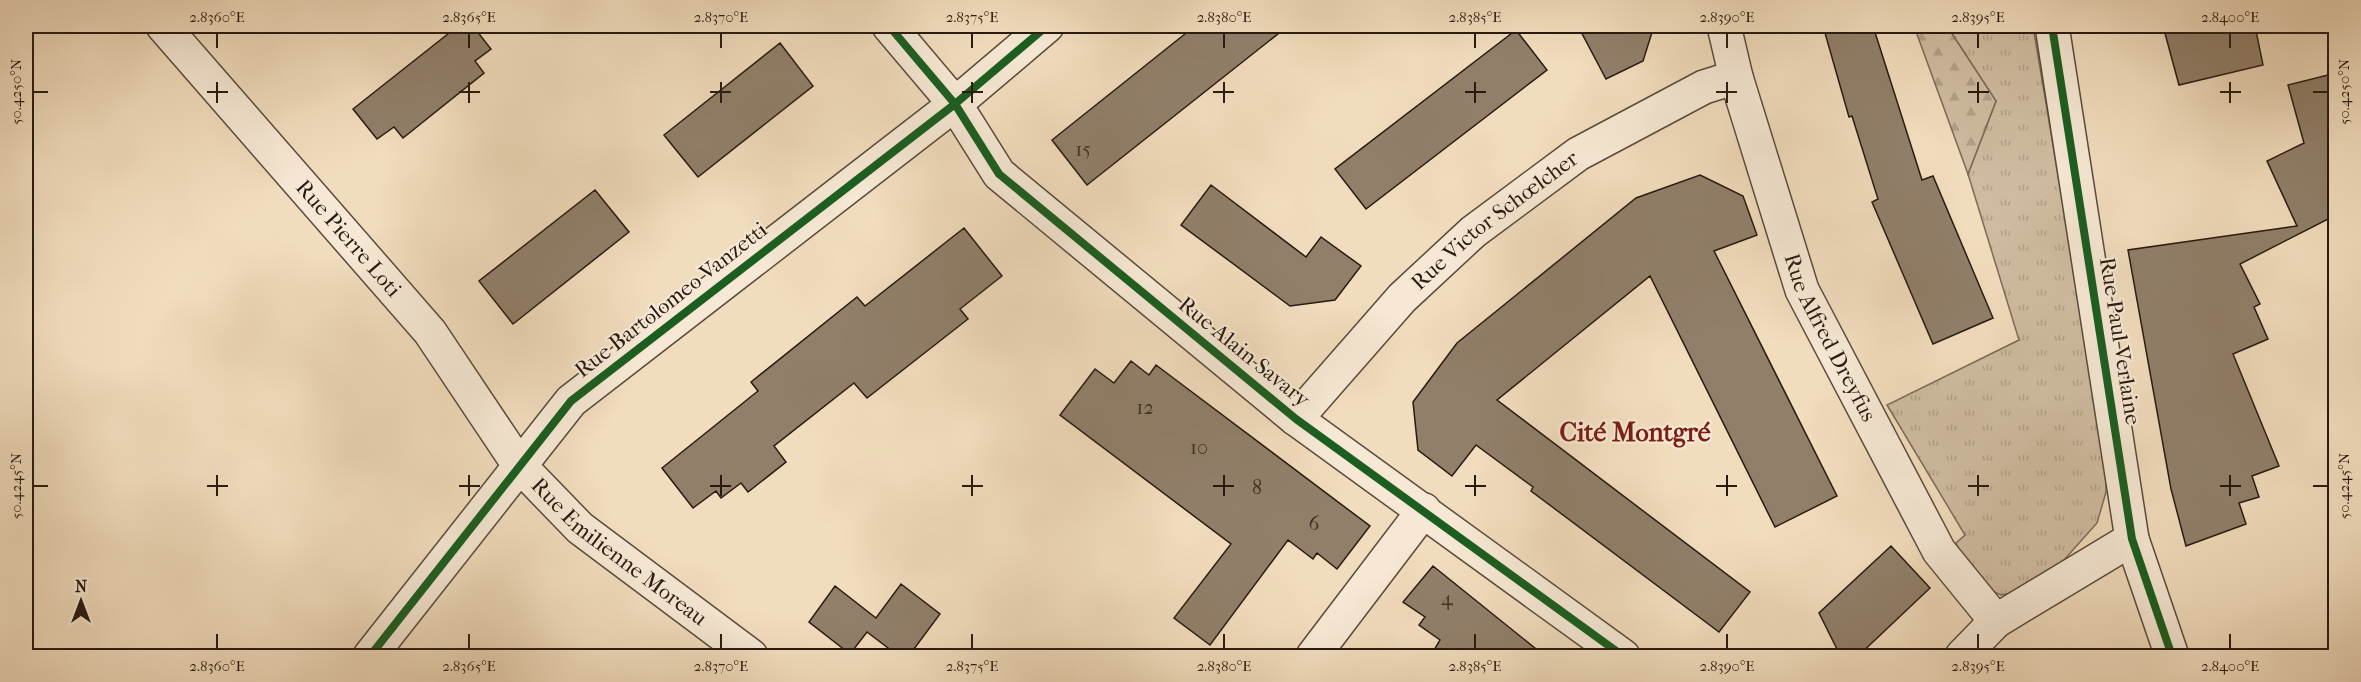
<svg xmlns="http://www.w3.org/2000/svg" width="2361" height="682" font-family="'IM FELL French Canon',serif">
<style>
.grass{fill:url(#grass-tufts);stroke:#7c6a58;stroke-width:1.5}
.forest{fill:url(#forest-firs);stroke:#7c6a58;stroke-width:1.5}
.building{fill:#917f6a;stroke:#281a10;stroke-width:1.5}
.lines{fill:none;stroke-linecap:round;stroke-linejoin:round}
.minor-casing{stroke:#5a4a3b;stroke-width:36}
.tertiary-casing{stroke:#5a4a3b;stroke-width:36}
.minor{stroke:#f6e8d4;stroke-width:33}
.tertiary{stroke:#f6e8d4;stroke-width:33}
.cycleway-casing{stroke:#f6e8d4;stroke-width:11}
.cycleway{stroke:#1b5e20;stroke-width:8}
.ticks{fill:none;stroke:#281a10;stroke-width:2}
.labels{text-anchor:middle;dominant-baseline:central;stroke-width:4.5;stroke-linejoin:round;paint-order:stroke}
.number-label{font-size:20px;fill:#423326}
.street-label{font-size:22px;fill:#281a10;stroke:#f6e8d4}
.quarter-label{font-size:26px;font-weight:bold;fill:#7a1f14;stroke:#f6e8d4}
.neatline{fill:none;stroke:#281a10;stroke-width:2}
.ticks-label{font-size:15px;text-anchor:middle;fill:#281a10}
</style>
<defs>
<pattern id="grass-tufts" width="24" height="20" patternUnits="userSpaceOnUse" patternTransform="scale(1.5)"><rect width="24" height="20" fill="#cfbba0"/><path d="M3 7l-1-3M5 7V3M7 7l1-3M15 17l-1-3M17 17v-4M19 17l1-3" fill="none" stroke="#b2a089"/></pattern>
<pattern id="forest-firs" width="22" height="20" patternUnits="userSpaceOnUse" patternTransform="scale(1.5)"><rect width="22" height="20" fill="#cfbba0"/><path d="M5 1l3.5 6h-7zM16 11l3.5 6h-7z" fill="#b2a089"/></pattern>
</defs>
<rect width="100%" height="100%" fill="#f1dcbd"/>
<filter id="stains"><feTurbulence type="fractalNoise" baseFrequency=".00333" numOctaves="4"/><feColorMatrix values="0 0 0 0 .2 0 0 0 0 .09 0 0 0 0 .02 0 0 0 .5 -.17"/></filter>
<radialGradient id="worn" r=".72"><stop offset=".6" stop-color="#630" stop-opacity="0"/><stop offset="1" stop-color="#630" stop-opacity=".3"/></radialGradient>
<path class="grass" d="M 1947,26 L 2033,26 L 2106,461 L 2106,492 L 2097,523 L 2056,569 L 2026,591 L 2001,595 L 1974,583 L 1956,543 L 1965,535 L 1887,405 L 2019,340 L 1968,174 L 1996,101 Z"/>
<path class="forest" d="M 1914,26 L 1947,26 L 1996,101 L 1968,174 Z"/>
<path class="building" d="M 458,26 L 473,26 L 491,49 L 475,61 L 484,73 L 403,138 L 394,127 L 377,139 L 353,109 Z
M 1195,26 L 1288,26 L 1087,185 L 1052,140 Z
M 1578,26 L 1654,26 L 1643,61 L 1606,79 Z
M 1823,26 L 1873,26 L 1922,180 L 1933,176 L 1993,318 L 1933,344 L 1872,202 L 1878,199 L 1852,116 L 1849,117 Z
M 2163,26 L 2255,26 L 2263,65 L 2179,85 Z
M 1516,30 L 1547,70 L 1366,209 L 1335,169 Z
M 780,43 L 813,86 L 698,177 L 664,135 Z
M 2336,73 L 2336,215 L 2240,264 L 2260,304 L 2254,307 L 2268,339 L 2233,354 L 2279,466 L 2252,476 L 2259,497 L 2239,503 L 2246,524 L 2186,546 L 2171,489 L 2128,250 L 2297,226 L 2267,161 L 2304,143 L 2288,85 Z
M 1700,175 L 1743,196 L 1757,235 L 1714,251 L 1837,496 L 1775,527 L 1650,276 L 1497,400 L 1750,592 L 1719,632 L 1531,491 L 1533,487 L 1476,445 L 1452,476 L 1418,450 L 1413,402 L 1457,343 L 1636,198 Z
M 1211,185 L 1306,257 L 1321,237 L 1361,266 L 1335,300 L 1290,306 L 1181,225 Z
M 595,190 L 629,232 L 513,324 L 479,281 Z
M 964,228 L 1002,276 L 960,309 L 968,319 L 867,398 L 854,383 L 774,446 L 786,462 L 748,492 L 741,483 L 721,498 L 716,491 L 693,508 L 662,468 L 758,391 L 751,382 L 857,297 L 865,306 Z
M 1131,361 L 1149,375 L 1156,365 L 1370,526 L 1337,569 L 1317,553 L 1313,559 L 1288,540 L 1210,645 L 1174,618 L 1231,544 L 1060,415 L 1095,369 L 1114,383 Z
M 1891,546 L 1930,588 L 1857,657 L 1841,657 L 1819,613 Z
M 1433,566 L 1546,657 L 1430,657 L 1440,640 L 1419,625 L 1425,617 L 1403,602 Z
M 901,584 L 940,614 L 908,657 L 900,657 L 867,632 L 850,654 L 809,622 L 835,586 L 876,618 Z"/>
<g class="lines">
<g class="minor-casing">
<g id="minor">
<path id="s1" d="M 163,26 L 430,332 L 519,465 L 580,528 L 751,656"/>
<path d="M 889,26 L 955,104 L 999,174 L 1296,419 L 1623,656"/>
<path id="s2" d="M 1724,26 L 1736,77 L 1802,290 L 1939,551 L 1996,621"/>
<path id="s3" d="M 1296,419 L 1402,298 L 1473,232 L 1578,154 L 1704,87 L 1736,77"/>
<path d="M 1313,656 L 1424,510"/>
<path d="M 1962,656 L 1996,621 L 2132,539"/>
</g>
</g>
<g class="tertiary-casing">
<path id="tertiary" d="M 2052,26 L 2132,539 L 2172,656
M 370,656 L 571,401 L 955,104 L 1047,26"/>
</g>
<use href="#minor" class="minor"/>
<use href="#tertiary" class="tertiary"/>
<g class="cycleway-casing">
<path id="cycleway" d="M 889,26 L 955,104 L 999,174 L 1296,419 L 1623,656
M 2052,26 L 2132,539 L 2172,656
M 370,656 L 571,401 L 955,104 L 1047,26"/>
</g>
<use href="#cycleway" class="cycleway"/>
</g>
<path class="ticks" d="M 217,33 L 217,48M 469,33 L 469,48M 721,33 L 721,48M 972,33 L 972,48M 1224,33 L 1224,48M 1475,33 L 1475,48M 1727,33 L 1727,48M 1978,33 L 1978,48M 2230,33 L 2230,48M 217,82 L 217,103M 469,82 L 469,103M 721,82 L 721,103M 972,82 L 972,103M 1224,82 L 1224,103M 1475,82 L 1475,103M 1727,82 L 1727,103M 1978,82 L 1978,103M 2230,82 L 2230,103M 33,92 L 48,92M 207,92 L 228,92M 459,92 L 480,92M 710,92 L 731,92M 962,92 L 983,92M 1213,92 L 1234,92M 1465,92 L 1486,92M 1716,92 L 1737,92M 1968,92 L 1989,92M 2220,92 L 2241,92M 2313,92 L 2328,92M 217,475 L 217,496M 469,475 L 469,496M 721,475 L 721,496M 972,475 L 972,496M 1224,475 L 1224,496M 1475,475 L 1475,496M 1727,475 L 1727,496M 1978,475 L 1978,496M 2230,475 L 2230,496M 33,486 L 48,486M 207,486 L 228,486M 459,486 L 480,486M 710,486 L 731,486M 962,486 L 983,486M 1213,486 L 1234,486M 1465,486 L 1486,486M 1716,486 L 1737,486M 1968,486 L 1989,486M 2220,486 L 2241,486M 2313,486 L 2328,486M 217,634 L 217,649M 469,634 L 469,649M 721,634 L 721,649M 972,634 L 972,649M 1224,634 L 1224,649M 1475,634 L 1475,649M 1727,634 L 1727,649M 1978,634 L 1978,649M 2230,634 L 2230,649"/>
<g class="labels">
<g class="number-label">
<text x="1083" y="149">15</text>
<text x="1145" y="407">12</text>
<text x="1199" y="447">10</text>
<text x="1257" y="487">8</text>
<text x="1314" y="523">6</text>
<text x="1447" y="598">4</text>
</g>
<g class="street-label">
<text stroke="none"><textPath href="#s3" startOffset="282">Rue Victor Schœlcher</textPath></text>
<text stroke="none"><textPath href="#s1" startOffset="282">Rue Pierre Loti</textPath></text>
<text transform="translate(671 300) rotate(-38)">Rue Bartolomeo Vanzetti</text>
<text stroke="none"><textPath href="#s2" startOffset="330">Rue Alfred Dreyfus</textPath></text>
<text transform="translate(2120 341) rotate(81)">Rue Paul Verlaine</text>
<text transform="translate(1244 352) rotate(39)">Rue Alain Savary</text>
<text stroke="none"><textPath href="#s1" startOffset="699">Rue Emilienne Moreau</textPath></text>
</g>
<g class="quarter-label">
<text x="1635" y="432">Cité Montgré</text>
</g>
</g>
<rect width="2361" height="682" fill="none" stroke="#f1dcbd" stroke-width="66"/>
<g transform="translate(81 601)" stroke="#f6e8d4" stroke-width="4.5" paint-order="stroke">
<path d="M0-4.5L10 22L0 15L-10 22Z" fill="#281a10"/>
<text y="-9" font-size="16" font-weight="bold" text-anchor="middle" fill="#281a10">N</text>
</g>
<rect x="33" y="33" width="2295" height="616" class="neatline"/>
<g class="ticks-label">
<text x="217" y="22">2.8360°E</text>
<text x="469" y="22">2.8365°E</text>
<text x="721" y="22">2.8370°E</text>
<text x="972" y="22">2.8375°E</text>
<text x="1224" y="22">2.8380°E</text>
<text x="1475" y="22">2.8385°E</text>
<text x="1727" y="22">2.8390°E</text>
<text x="1978" y="22">2.8395°E</text>
<text x="2230" y="22">2.8400°E</text>
<text transform="translate(16 92) rotate(-90)" y="5">50.4250°N</text>
<text transform="translate(2344 92) rotate(-90)" y="5">50.4250°N</text>
<text transform="translate(16 486) rotate(-90)" y="5">50.4245°N</text>
<text transform="translate(2344 486) rotate(-90)" y="5">50.4245°N</text>
<text x="217" y="671">2.8360°E</text>
<text x="469" y="671">2.8365°E</text>
<text x="721" y="671">2.8370°E</text>
<text x="972" y="671">2.8375°E</text>
<text x="1224" y="671">2.8380°E</text>
<text x="1475" y="671">2.8385°E</text>
<text x="1727" y="671">2.8390°E</text>
<text x="1978" y="671">2.8395°E</text>
<text x="2230" y="671">2.8400°E</text>
</g>
<rect width="100%" height="100%" filter="url(#stains)"/>
<rect width="100%" height="100%" fill="url(#worn)"/>
</svg>
